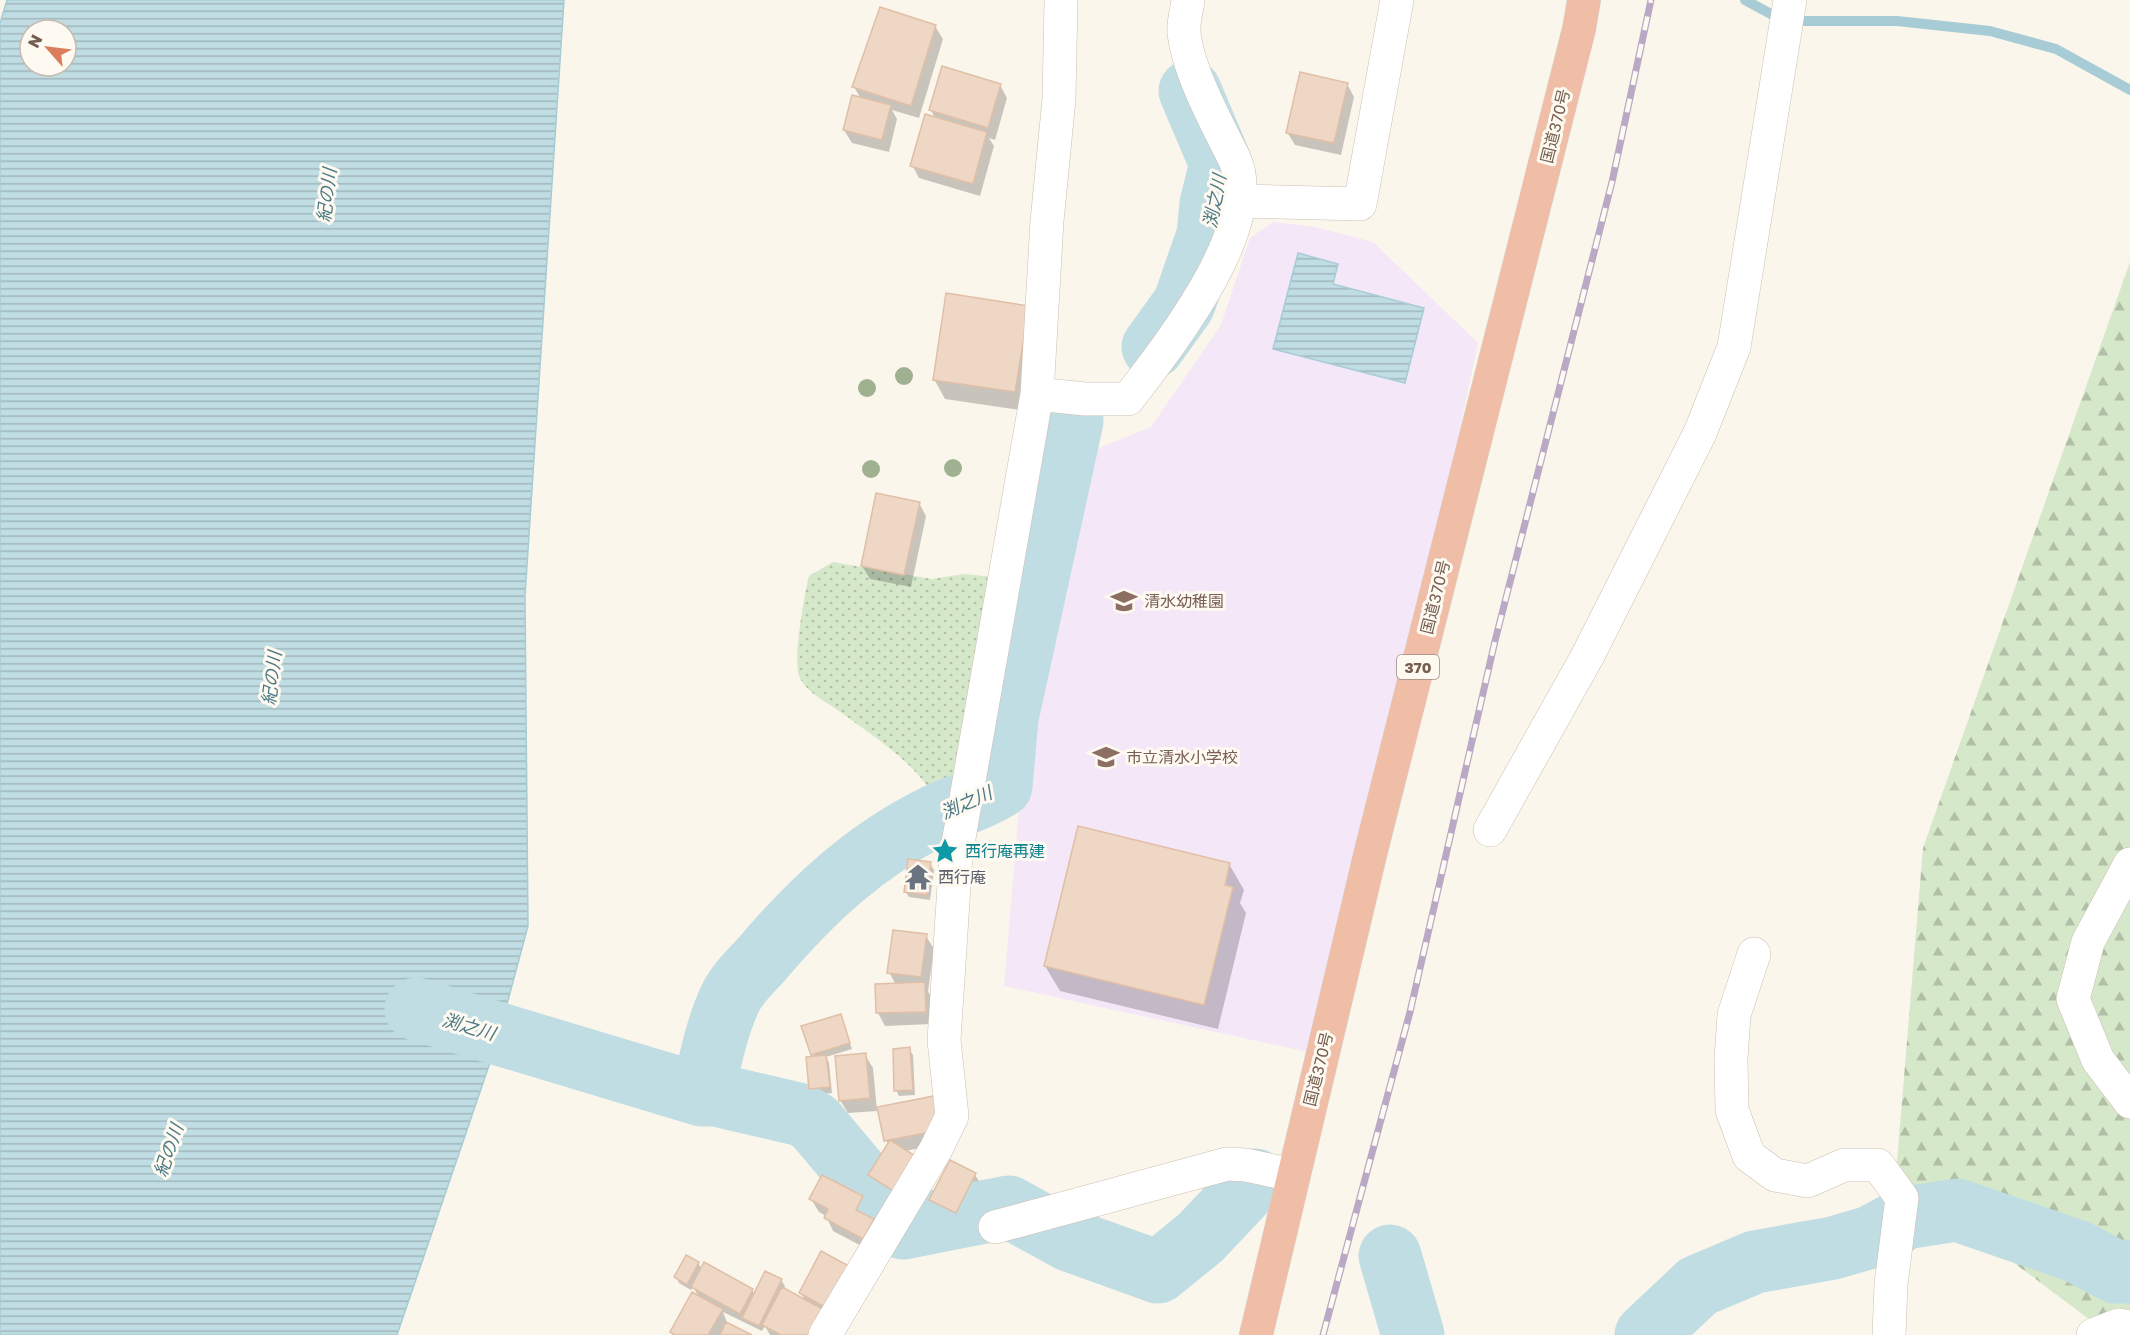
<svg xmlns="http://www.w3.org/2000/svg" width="2130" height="1335" font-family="'Golos Text','Noto Sans JP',sans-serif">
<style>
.education{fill:#f3e7f8}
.grass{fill:url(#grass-dots)}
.forest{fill:url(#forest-firs)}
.water{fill:url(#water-rules);stroke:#a7ccd5;stroke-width:1.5;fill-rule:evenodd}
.shadow{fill:#0003}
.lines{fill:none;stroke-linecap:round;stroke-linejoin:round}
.stream{stroke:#a7ccd5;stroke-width:10}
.river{stroke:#c0dde4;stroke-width:63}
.building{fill:#efd7c5;stroke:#e0bfa6;stroke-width:1.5}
.minor-casing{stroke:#cdbeb1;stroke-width:34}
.highway-casing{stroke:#d8d2ce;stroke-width:34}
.minor{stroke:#fff;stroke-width:33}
.highway{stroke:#f0bea7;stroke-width:33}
.rail-casing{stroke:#b9a9c5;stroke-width:7}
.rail{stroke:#fef9f1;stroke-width:4.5;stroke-dasharray:14;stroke-linecap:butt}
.tree{fill:#9fb191}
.labels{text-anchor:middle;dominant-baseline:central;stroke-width:6;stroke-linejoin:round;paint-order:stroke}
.shield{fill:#fef9f1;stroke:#9e8c80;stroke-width:1.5}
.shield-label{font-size:15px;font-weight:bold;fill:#755e4f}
.street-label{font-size:16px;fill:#755e4f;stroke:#fef9f1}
.education-label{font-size:16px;fill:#785e54;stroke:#fef9f1;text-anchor:start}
.culture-label{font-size:16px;fill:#0d838f;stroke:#fef9f1;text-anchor:start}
.worship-label{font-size:16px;fill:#5b616d;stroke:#fef9f1;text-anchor:start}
.water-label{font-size:18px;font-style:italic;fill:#4b7a85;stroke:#fef9f1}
</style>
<defs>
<pattern id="grass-dots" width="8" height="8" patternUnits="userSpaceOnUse" patternTransform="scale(1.5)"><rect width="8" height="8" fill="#d5e8ca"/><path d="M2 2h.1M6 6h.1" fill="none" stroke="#b1bfa6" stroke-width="1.8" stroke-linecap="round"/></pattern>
<pattern id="forest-firs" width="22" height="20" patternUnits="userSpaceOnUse" patternTransform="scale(1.5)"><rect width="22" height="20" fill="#d5e8ca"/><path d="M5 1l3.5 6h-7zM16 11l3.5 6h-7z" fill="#b1bfa6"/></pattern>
<pattern id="water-rules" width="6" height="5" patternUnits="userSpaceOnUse" patternTransform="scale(1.5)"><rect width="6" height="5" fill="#c0dde4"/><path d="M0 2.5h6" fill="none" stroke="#a1b6bb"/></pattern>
</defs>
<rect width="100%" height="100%" fill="#fbf6eb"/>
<path class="education" d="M 1273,222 L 1315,227 L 1373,242 L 1478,343 L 1365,877 L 1322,1055 L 1004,986 L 1020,798 L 1068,531 L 1097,449 L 1151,427 L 1221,325 L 1250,238 Z"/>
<path class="grass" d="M 833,562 L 932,579 L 963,574 L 995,577 L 957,786 L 942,788 L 932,794 C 914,761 866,731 836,709 C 823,700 805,691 799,676 C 793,659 804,595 809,576 Z"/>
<path class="forest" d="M 2130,262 L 2130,1335 L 2110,1335 L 1896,1174 L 1923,848 Z"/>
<path class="water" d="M 7,0 L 564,0 L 525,596 L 528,926 L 496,1045 L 397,1335 L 0,1335 L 0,23 ZM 30,30 L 66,30 L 66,66 L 30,66 Z
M 1298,253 L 1338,264 L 1333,284 L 1424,308 L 1405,383 L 1273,349 Z"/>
<path class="shadow" d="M 935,26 L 943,39 L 919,118 L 892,110 L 897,119 L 889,152 L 852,143 L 844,130 L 861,99 L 854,87 Z
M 1347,84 L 1354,97 L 1341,155 L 1295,145 L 1287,132 Z
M 1000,85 L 1007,98 L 995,140 L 989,138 L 994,146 L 980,196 L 919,178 L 912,165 L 935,118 L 931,110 Z
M 1039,327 L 1026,411 L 945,399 L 934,379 Z
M 919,503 L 926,516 L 911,587 L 870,579 L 862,566 Z
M 930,864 L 934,870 L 930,900 L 909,897 L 905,891 Z
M 1229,864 L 1244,890 L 1240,903 L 1246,913 L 1218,1029 L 1060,991 L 1045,966 Z
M 926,936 L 934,949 L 928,991 L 931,997 L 932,1024 L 885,1026 L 878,1013 L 877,986 L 896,985 L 889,972 Z
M 840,1015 L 852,1049 L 826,1057 L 829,1063 L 832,1093 L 814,1095 L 810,1089 L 814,1058 L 803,1027 Z
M 909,1049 L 913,1055 L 915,1095 L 899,1096 L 896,1090 Z
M 865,1055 L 873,1068 L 877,1111 L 848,1113 L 840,1100 Z
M 879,1108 L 947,1143 L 905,1151 L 899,1197 L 873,1182 L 870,1175 L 888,1146 Z
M 951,1162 L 975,1175 L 979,1181 L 959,1218 L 934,1206 L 931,1200 Z
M 862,1198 L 869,1211 L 866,1217 L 873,1220 L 880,1233 L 871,1251 L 833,1231 L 826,1216 L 819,1212 L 811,1199 Z
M 822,1253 L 827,1335 L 770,1335 L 765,1326 L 762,1331 L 723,1312 L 728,1325 L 749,1335 L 673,1335 L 671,1332 L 699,1297 L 693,1287 L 691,1290 L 679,1283 L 676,1277 L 686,1257 L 698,1263 L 702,1269 L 752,1290 L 755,1295 L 781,1280 L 785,1286 L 783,1290 L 806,1302 L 801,1293 Z"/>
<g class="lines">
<path class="stream" d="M 1745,0 L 1784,21 L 1897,21 L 1990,31 L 2056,49 L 2130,90"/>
<path class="river" d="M 1153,347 L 1184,304 L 1208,235 L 1211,204 L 1221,164 L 1190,91
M 416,1009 L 702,1095 L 716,1095 L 802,1115 L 815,1123 L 903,1228 L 1009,1207 L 1069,1240 L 1158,1272 L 1200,1238 L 1255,1180
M 702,1095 C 710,1063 716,1029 730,999 C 736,985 751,971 761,960 C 811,901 865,850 935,816 C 957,805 980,800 1001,786 L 1007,718 L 1072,421
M 1390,1256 L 1413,1335
M 1646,1335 L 1698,1286 L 1755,1262 L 1833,1248 L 1871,1237 L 1906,1218 L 1957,1210 L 2076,1251 L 2116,1272 L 2130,1272"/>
</g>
<path class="building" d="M 880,7 L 936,25 L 911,106 L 852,87 Z
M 942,66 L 1001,84 L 988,128 L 929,110 Z
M 1300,72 L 1348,83 L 1334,143 L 1286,133 Z
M 852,95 L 891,105 L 882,140 L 843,130 Z
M 925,114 L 987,132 L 973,184 L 910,166 Z
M 946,293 L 1029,306 L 1015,392 L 933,380 Z
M 876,493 L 920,502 L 904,575 L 861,566 Z
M 1078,826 L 1230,863 L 1225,885 L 1233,887 L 1204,1005 L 1044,966 Z
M 908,859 L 931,862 L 927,895 L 904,892 Z
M 893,930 L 927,934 L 921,977 L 887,973 Z
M 925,982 L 926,1012 L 876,1013 L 875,984 Z
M 841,1014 L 850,1043 L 811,1055 L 801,1026 Z
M 910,1047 L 913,1090 L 894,1091 L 893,1049 Z
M 866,1053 L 870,1098 L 839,1101 L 835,1056 Z
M 826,1055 L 830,1087 L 809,1089 L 806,1057 Z
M 934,1096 L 941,1130 L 884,1141 L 877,1107 Z
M 890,1140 L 917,1157 L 895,1192 L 868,1175 Z
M 950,1160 L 976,1173 L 956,1213 L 929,1200 Z
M 822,1175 L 863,1196 L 856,1210 L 874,1219 L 863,1239 L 824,1218 L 828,1209 L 809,1199 Z
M 821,1251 L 849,1266 L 827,1308 L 799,1293 Z
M 686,1255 L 699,1262 L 687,1285 L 674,1277 Z
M 704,1262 L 753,1289 L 740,1314 L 691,1287 Z
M 765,1271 L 782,1279 L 759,1326 L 742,1318 Z
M 782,1287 L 826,1311 L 813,1335 L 781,1335 L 762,1325 Z
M 692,1292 L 723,1309 L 708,1335 L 675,1335 L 670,1332 Z
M 726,1322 L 752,1335 L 720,1335 Z"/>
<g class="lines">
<g class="minor-casing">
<path id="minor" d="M 1241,201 L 1360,204 L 1397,0
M 1037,394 L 1085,399 L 1128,399 C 1167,348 1266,225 1234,158 C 1217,124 1187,69 1184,32 C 1183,22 1187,10 1188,0
M 1490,830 L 1587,657 L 1700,433 L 1734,347 L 1790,0
M 2130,864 L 2088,942 L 2073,999 L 2098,1060 L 2130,1102
M 1754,954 L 1734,1015 L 1731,1059 L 1732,1110 L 1749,1156 L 1775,1175 L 1808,1181 L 1844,1165 L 1878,1165 L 1902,1198 L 1891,1284 L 1889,1335
M 995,1227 L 1227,1164 L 1246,1165 L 1292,1175
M 825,1335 L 936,1149 L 952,1116 L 944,1040 L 956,855 L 1037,394 L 1047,221 L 1059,99 L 1061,0
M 2093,1335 L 2119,1325 L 2130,1327"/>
</g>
<g class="highway-casing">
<path id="highway" d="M 1256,1335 L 1371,851 L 1579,29 L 1584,0"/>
</g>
<use href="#minor" class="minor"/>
<use href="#highway" class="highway"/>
<g class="rail-casing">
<path id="rail" d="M 1323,1335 L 1410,1012 L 1495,641 L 1612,182 L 1651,0"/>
</g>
<use href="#rail" class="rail"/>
</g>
<g class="tree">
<circle cx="904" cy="376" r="9"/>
<circle cx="867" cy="388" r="9"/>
<circle cx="953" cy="468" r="9"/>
<circle cx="871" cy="469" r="9"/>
</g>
<defs>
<g id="school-bare" transform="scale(2.07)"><path d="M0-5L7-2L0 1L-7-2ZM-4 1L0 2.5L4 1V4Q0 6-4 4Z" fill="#8d6e63" stroke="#fef9f1" stroke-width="2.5" paint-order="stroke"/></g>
<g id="sight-bare" transform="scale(2.07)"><path d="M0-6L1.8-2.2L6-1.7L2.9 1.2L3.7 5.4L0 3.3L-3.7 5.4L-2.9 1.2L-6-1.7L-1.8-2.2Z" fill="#0f9aa8" stroke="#fef9f1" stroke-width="2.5" paint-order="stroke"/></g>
<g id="temple-bare" transform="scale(2.07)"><path d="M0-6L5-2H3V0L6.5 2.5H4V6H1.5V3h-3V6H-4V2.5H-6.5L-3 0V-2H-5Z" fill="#6b7280" stroke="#fef9f1" stroke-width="2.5" paint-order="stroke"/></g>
</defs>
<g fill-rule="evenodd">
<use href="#school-bare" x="1124" y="601"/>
<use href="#school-bare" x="1106" y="757"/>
<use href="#sight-bare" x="945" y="851"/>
<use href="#temple-bare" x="918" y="877"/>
</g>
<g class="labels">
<rect class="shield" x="1397" y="655" width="42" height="24" rx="4.5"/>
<g class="shield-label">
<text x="1418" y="667">370</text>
</g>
<g class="street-label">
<text transform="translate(1555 126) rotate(-76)">国道370号</text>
<text transform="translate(1435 597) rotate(-76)">国道370号</text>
<text transform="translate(1318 1069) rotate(-76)">国道370号</text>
</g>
<g class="education-label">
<text x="1144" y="601">清水幼稚園</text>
<text x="1126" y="757">市立清水小学校</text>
</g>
<g class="culture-label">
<text x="965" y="851">西行庵再建</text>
</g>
<g class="worship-label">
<text x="938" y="877">西行庵</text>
</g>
<g class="water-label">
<text transform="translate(326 195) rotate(-83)">紀の川</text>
<text transform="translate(1214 201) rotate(-79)">渕之川</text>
<text transform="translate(271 678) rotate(-83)">紀の川</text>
<text transform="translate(966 802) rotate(-24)">渕之川</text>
<text transform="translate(469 1026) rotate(16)">渕之川</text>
<text transform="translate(168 1150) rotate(-71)">紀の川</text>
</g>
</g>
<g transform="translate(48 48) rotate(298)"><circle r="28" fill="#fef9f1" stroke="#c7bbb0" stroke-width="1.5"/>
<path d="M0-4.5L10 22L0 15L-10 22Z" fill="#db7d5b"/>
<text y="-9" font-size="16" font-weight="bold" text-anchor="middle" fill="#755e4f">N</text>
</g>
</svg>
